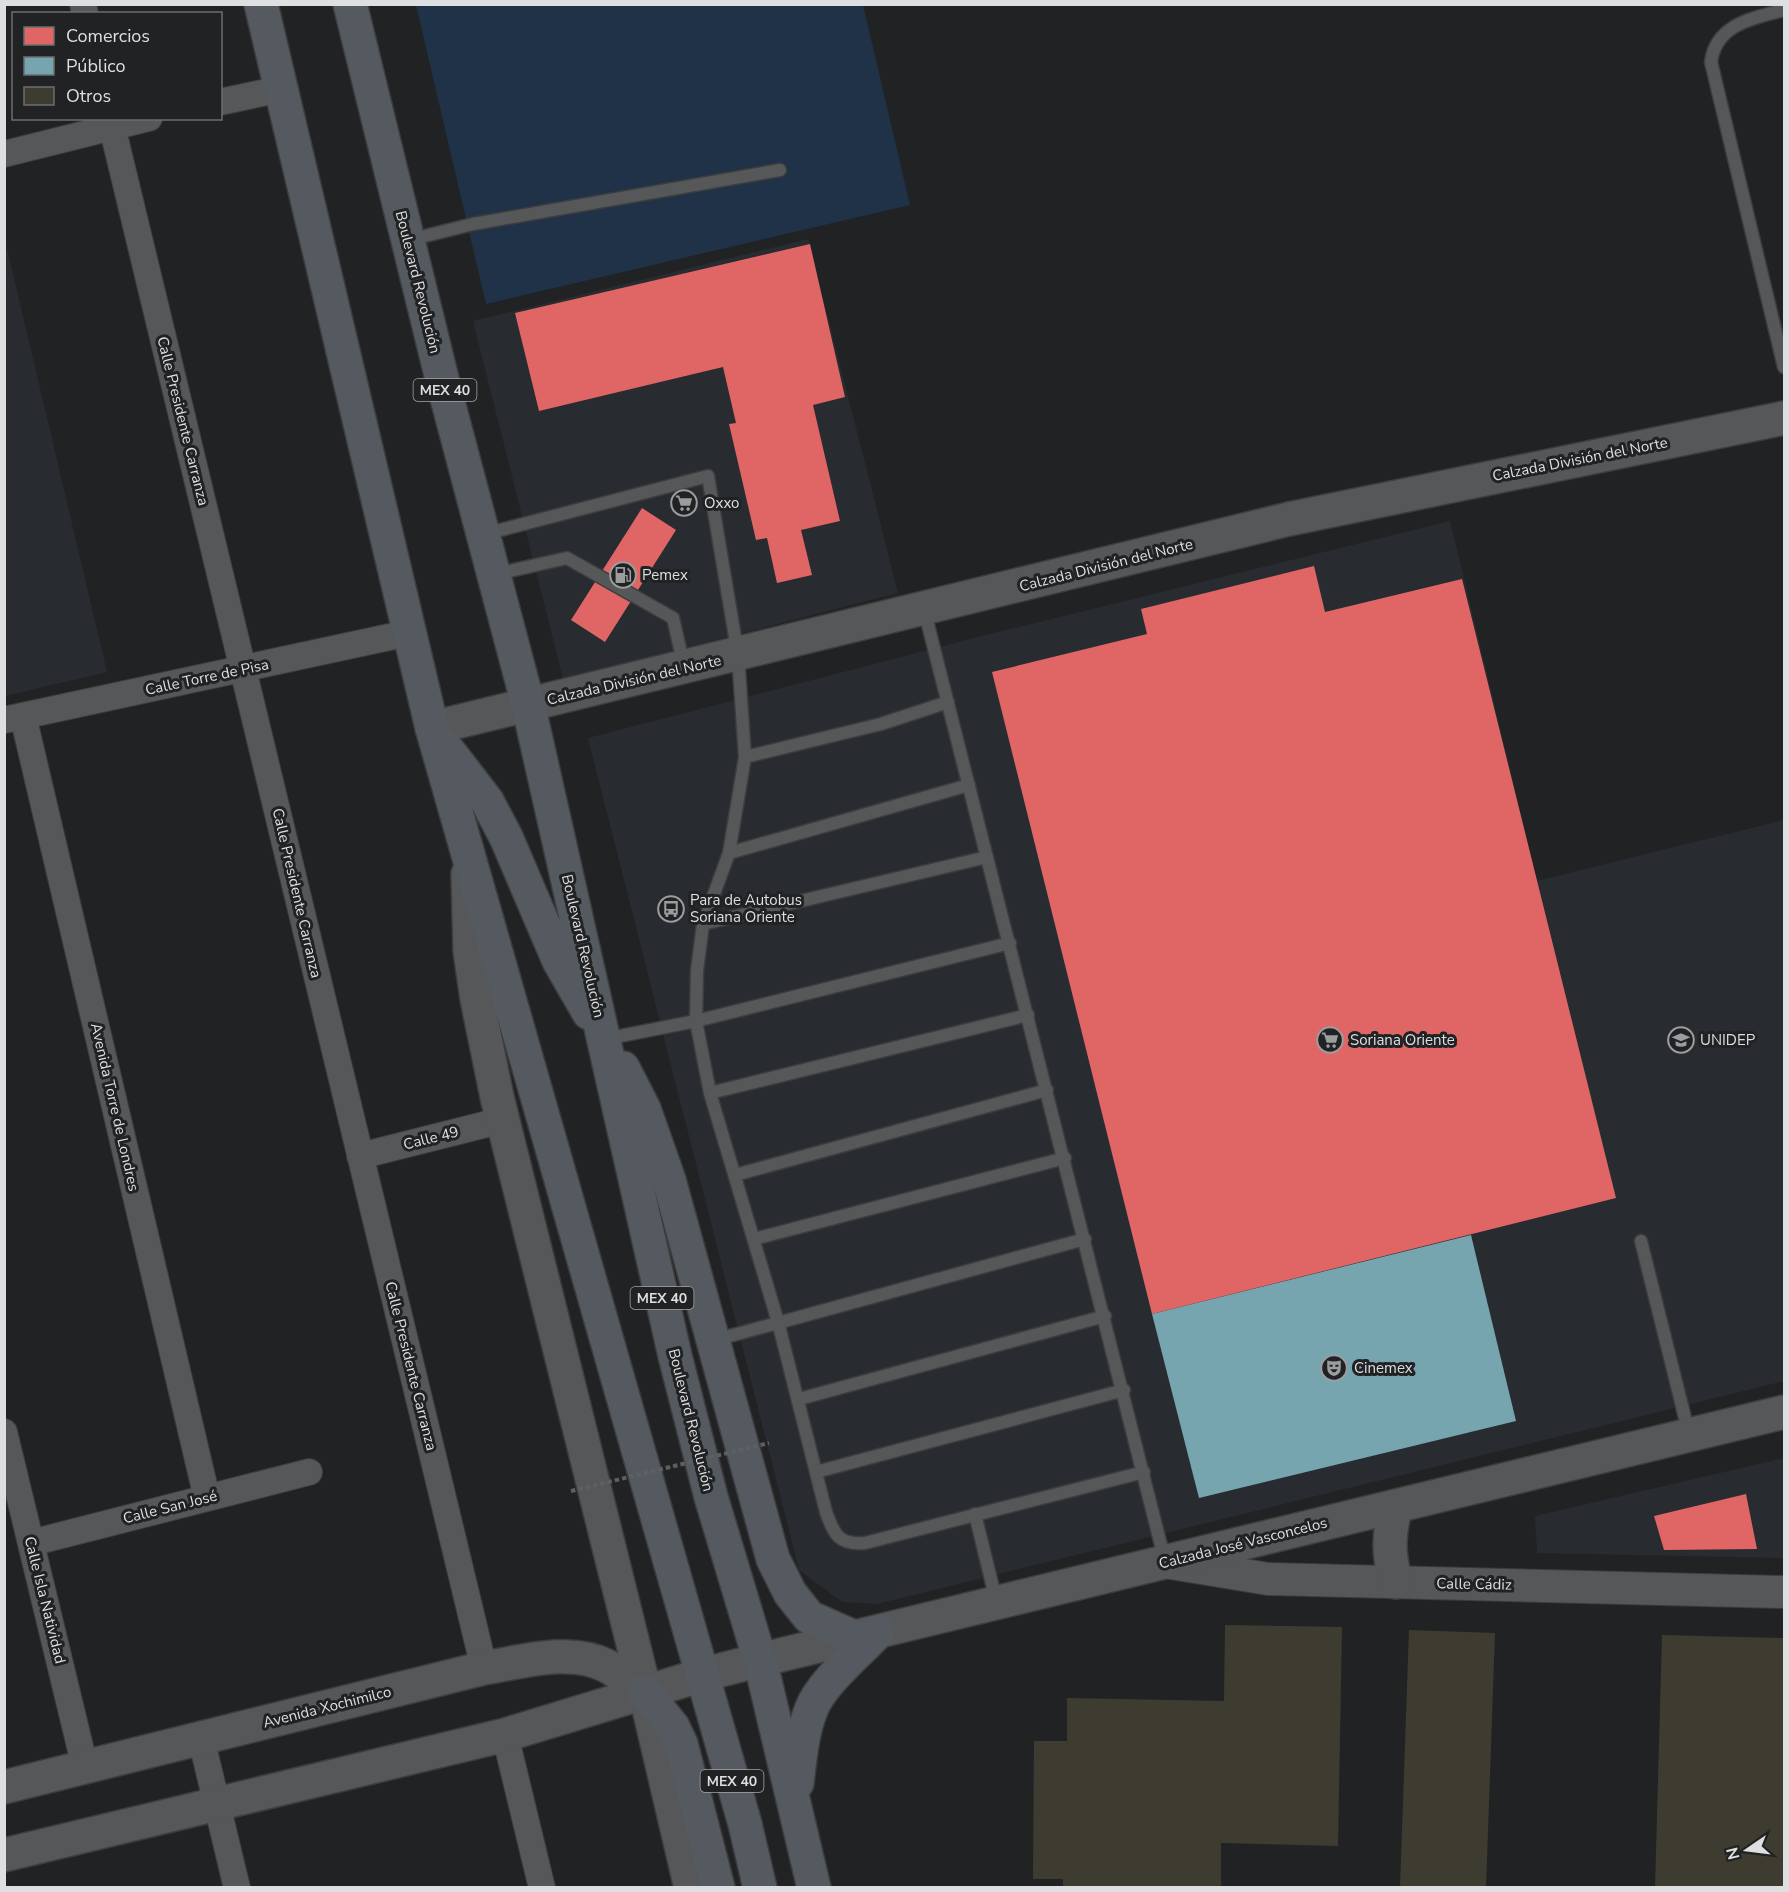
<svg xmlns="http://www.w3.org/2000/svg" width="1789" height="1892" font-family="'Nunito Sans',sans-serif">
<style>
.built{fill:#282c31}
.green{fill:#1f3247}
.shops{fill:#e06666}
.public{fill:#76a5af}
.building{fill:#3e3c31}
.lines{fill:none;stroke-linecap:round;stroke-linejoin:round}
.service-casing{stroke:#3d3d3e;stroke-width:15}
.minor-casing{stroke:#3d3d3e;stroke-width:28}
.tertiary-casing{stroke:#3d3d3e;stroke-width:34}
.secondary-casing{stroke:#3d3d3e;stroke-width:36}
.primary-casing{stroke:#3d3d3e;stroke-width:36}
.service{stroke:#565758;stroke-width:12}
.minor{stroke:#565758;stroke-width:26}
.tertiary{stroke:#565758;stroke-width:32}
.secondary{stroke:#565758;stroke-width:33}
.primary{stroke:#555a61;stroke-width:33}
.path-bridge{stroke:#5e5f60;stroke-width:4;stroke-dasharray:4.5 3;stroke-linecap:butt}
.labels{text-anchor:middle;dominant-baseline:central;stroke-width:6;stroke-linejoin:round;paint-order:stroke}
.shield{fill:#202224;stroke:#a5a6a8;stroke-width:1.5}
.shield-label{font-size:14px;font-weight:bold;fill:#dedfe0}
.street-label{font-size:15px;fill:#dedfe0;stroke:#202224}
.poi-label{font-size:15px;fill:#dedfe0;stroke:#202224;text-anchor:start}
</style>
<rect width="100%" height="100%" fill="#212223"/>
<path class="built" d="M 808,239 L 898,593 L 563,679 L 473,321 Z
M 5,240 L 107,672 L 5,696 L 4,696 Z
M 1450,521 L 1537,881 L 1784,820 L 1784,1381 L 877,1604 L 842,1602 L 799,1570 L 588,738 L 982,636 Z
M 1784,1458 L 1784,1558 L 1537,1553 L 1535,1516 Z"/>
<path class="green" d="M 416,5 L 863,5 L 910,205 L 486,304 Z"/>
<path class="shops" d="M 810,244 L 845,397 L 813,405 L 840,521 L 801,530 L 812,575 L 777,583 L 767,538 L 756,540 L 729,424 L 736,423 L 723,367 L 539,411 L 515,313 Z
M 642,508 L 676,530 L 605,642 L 571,620 Z
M 1314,566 L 1325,612 L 1462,579 L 1616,1198 L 1152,1314 L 992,672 L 1147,634 L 1141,609 Z
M 1746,1494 L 1757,1549 L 1664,1550 L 1654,1516 Z"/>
<path class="public" d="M 1471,1235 L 1516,1421 L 1199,1498 L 1152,1314 Z"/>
<path class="building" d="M 1225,1625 L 1342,1627 L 1338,1846 L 1221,1843 L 1221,1888 L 1063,1888 L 1063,1879 L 1033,1879 L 1034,1741 L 1067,1741 L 1067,1698 L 1224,1701 Z
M 1409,1630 L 1495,1633 L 1486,1888 L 1400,1888 Z
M 1662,1635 L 1784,1638 L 1784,1888 L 1655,1888 Z"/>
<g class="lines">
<g class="service-casing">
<path id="service" d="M 1784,10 C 1753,18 1716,24 1711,62 L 1784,367
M 409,240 L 473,224 L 780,170
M 485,534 L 708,476 L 738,655 L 745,757
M 496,574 L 567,558 L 673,618 L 684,666
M 924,609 L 1165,1561
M 948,702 L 881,724 L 745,757 L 729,853 L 703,924 L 697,971 L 696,1021 L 710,1093 L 778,1322 L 826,1512 C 834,1535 839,1545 865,1543 L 1144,1472
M 729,853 L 969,785
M 703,924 L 987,857
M 605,1039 L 696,1021 L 1010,943
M 710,1093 L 1028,1015
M 735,1175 L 1047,1090
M 754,1239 L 1065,1158
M 1641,1241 L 1689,1434
M 715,1340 L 1085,1239
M 799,1399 L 1105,1316
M 816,1472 L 1124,1390
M 975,1514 L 996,1600"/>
</g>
<g class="minor-casing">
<path id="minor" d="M 83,4 L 85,14
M 220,102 L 281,89
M 110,118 L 484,1668
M 4,154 L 149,118
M 23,716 L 207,1498
M 4,720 L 408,633
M 360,1156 L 503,1120
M 4,1432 L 85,1767
M 31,1543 L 309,1472
M 505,1735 L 542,1888
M 201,1738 L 237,1888"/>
</g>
<g class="tertiary-casing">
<path id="tertiary" d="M 1165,1562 L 1268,1579 L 1784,1592"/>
</g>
<g class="secondary-casing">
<path id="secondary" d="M 432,728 L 1289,519 L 1784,418
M 468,874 L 470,951 L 477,999 L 497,1097 L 645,1692 L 691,1888
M 1396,1507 C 1388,1534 1388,1554 1396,1582
M 4,1787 L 484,1668 C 522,1662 570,1647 607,1666 C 620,1673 632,1683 645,1692
M 4,1855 L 505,1735 L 702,1675 L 760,1660 L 1784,1412"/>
</g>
<g class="primary-casing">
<path id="primary" d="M 261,4 L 432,728 L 745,1824 L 760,1888
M 350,4 L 443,383 L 528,704 L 675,1356 L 711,1497 L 760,1660 L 814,1888
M 443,744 L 487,801 L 506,837 L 559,961 L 589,1013
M 623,1068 L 644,1109 L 669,1180 L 773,1559 L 790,1593 L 809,1617 L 854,1637
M 645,1692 L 673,1727 L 681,1744 L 718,1888
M 797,1783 C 800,1758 802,1733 811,1710 C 820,1684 859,1652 878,1632"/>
</g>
<use href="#service" class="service"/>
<use href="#minor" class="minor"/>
<use href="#tertiary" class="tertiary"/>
<use href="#secondary" class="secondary"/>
<use href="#primary" class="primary"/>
<path class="path-bridge" d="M 571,1491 L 769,1443"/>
</g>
<defs>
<g id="supermarket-ring" transform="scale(1.35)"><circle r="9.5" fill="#202224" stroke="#9c9d9e" stroke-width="1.5"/><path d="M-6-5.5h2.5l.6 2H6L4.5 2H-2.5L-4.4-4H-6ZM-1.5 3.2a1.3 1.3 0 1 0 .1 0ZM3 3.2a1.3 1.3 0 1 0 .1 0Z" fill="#9c9d9e"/></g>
<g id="fuel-ring" transform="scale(1.35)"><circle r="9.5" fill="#202224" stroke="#9c9d9e" stroke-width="1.5"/><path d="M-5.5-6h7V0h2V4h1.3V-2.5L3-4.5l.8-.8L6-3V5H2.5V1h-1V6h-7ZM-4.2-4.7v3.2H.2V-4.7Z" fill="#9c9d9e"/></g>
<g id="bus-ring" transform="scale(1.35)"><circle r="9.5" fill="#202224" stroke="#9c9d9e" stroke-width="1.5"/><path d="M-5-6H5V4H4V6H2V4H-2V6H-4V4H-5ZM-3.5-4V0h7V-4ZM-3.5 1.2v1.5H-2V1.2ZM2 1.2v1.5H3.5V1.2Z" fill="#9c9d9e"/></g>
<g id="university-ring" transform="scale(1.35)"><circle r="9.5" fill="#202224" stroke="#9c9d9e" stroke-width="1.5"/><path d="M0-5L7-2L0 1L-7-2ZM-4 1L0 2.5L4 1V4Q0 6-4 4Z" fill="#9c9d9e"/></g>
<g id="theatre-ring" transform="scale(1.35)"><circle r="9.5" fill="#202224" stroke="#9c9d9e" stroke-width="1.5"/><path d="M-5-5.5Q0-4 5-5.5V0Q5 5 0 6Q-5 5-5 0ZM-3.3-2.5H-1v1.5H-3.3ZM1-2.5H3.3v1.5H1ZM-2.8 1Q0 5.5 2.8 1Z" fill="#9c9d9e"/></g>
</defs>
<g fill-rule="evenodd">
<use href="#supermarket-ring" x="684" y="503"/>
<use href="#fuel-ring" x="623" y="575"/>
<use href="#bus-ring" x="671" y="909"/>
<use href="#supermarket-ring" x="1330" y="1040"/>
<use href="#university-ring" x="1681" y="1040"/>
<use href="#theatre-ring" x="1334" y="1368"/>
</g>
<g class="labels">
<g class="shield">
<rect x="413.5" y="379" width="63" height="22" rx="4.5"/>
<rect x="630.5" y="1287" width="63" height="22" rx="4.5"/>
<rect x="700.5" y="1770" width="63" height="22" rx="4.5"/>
</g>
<g class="shield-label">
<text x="445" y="390">MEX 40</text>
<text x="662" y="1298">MEX 40</text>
<text x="732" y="1781">MEX 40</text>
</g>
<g class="street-label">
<text transform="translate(418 282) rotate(76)">Boulevard Revolución</text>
<text transform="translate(183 421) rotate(76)">Calle Presidente Carranza</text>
<text transform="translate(1580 459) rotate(-11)">Calzada División del Norte</text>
<text transform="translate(1106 565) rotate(-14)">Calzada División del Norte</text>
<text transform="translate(207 677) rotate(-12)">Calle Torre de Pisa</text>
<text transform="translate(634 680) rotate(-13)">Calzada División del Norte</text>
<text transform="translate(297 893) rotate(77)">Calle Presidente Carranza</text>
<text transform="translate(583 946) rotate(77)">Boulevard Revolución</text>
<text transform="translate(115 1107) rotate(77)">Avenida Torre de Londres</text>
<text transform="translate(431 1138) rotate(-14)">Calle 49</text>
<text transform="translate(411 1366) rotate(76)">Calle Presidente Carranza</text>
<text transform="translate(691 1420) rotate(76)">Boulevard Revolución</text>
<text transform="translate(170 1507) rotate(-14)">Calle San José</text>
<text transform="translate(1243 1543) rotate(-14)">Calzada José Vasconcelos</text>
<text transform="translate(1474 1584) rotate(1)">Calle Cádiz</text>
<text transform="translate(45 1600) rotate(76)">Calle Isla Natividad</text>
<text transform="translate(327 1707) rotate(-14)">Avenida Xochimilco</text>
</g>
<g class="poi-label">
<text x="704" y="503">Oxxo</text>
<text x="642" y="575">Pemex</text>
<text x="690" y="900">Para de Autobus<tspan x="690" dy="17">Soriana Oriente</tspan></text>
<text x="1350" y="1040">Soriana Oriente</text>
<text x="1700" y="1040">UNIDEP</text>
<text x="1354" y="1368">Cinemex</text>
</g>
</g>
<rect width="1789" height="1892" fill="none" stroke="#dedfe0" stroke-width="12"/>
<rect x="12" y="12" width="210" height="108" fill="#202224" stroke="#6c6e6f" stroke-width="1.5"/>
<rect x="24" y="27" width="30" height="18" fill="#e06666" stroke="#6c6e6f" stroke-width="1.5"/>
<text x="66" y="42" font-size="18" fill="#dedfe0">Comercios</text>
<rect x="24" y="57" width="30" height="18" fill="#76a5af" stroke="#6c6e6f" stroke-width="1.5"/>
<text x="66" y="72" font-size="18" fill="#dedfe0">Público</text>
<rect x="24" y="87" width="30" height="18" fill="#3e3c31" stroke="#6c6e6f" stroke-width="1.5"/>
<text x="66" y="102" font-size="18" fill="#dedfe0">Otros</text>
<g transform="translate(1747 1850) rotate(256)" stroke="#202224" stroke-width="4.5" paint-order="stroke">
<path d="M0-4.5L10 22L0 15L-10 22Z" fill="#dedfe0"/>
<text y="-9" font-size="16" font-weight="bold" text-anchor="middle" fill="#dedfe0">N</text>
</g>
</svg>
